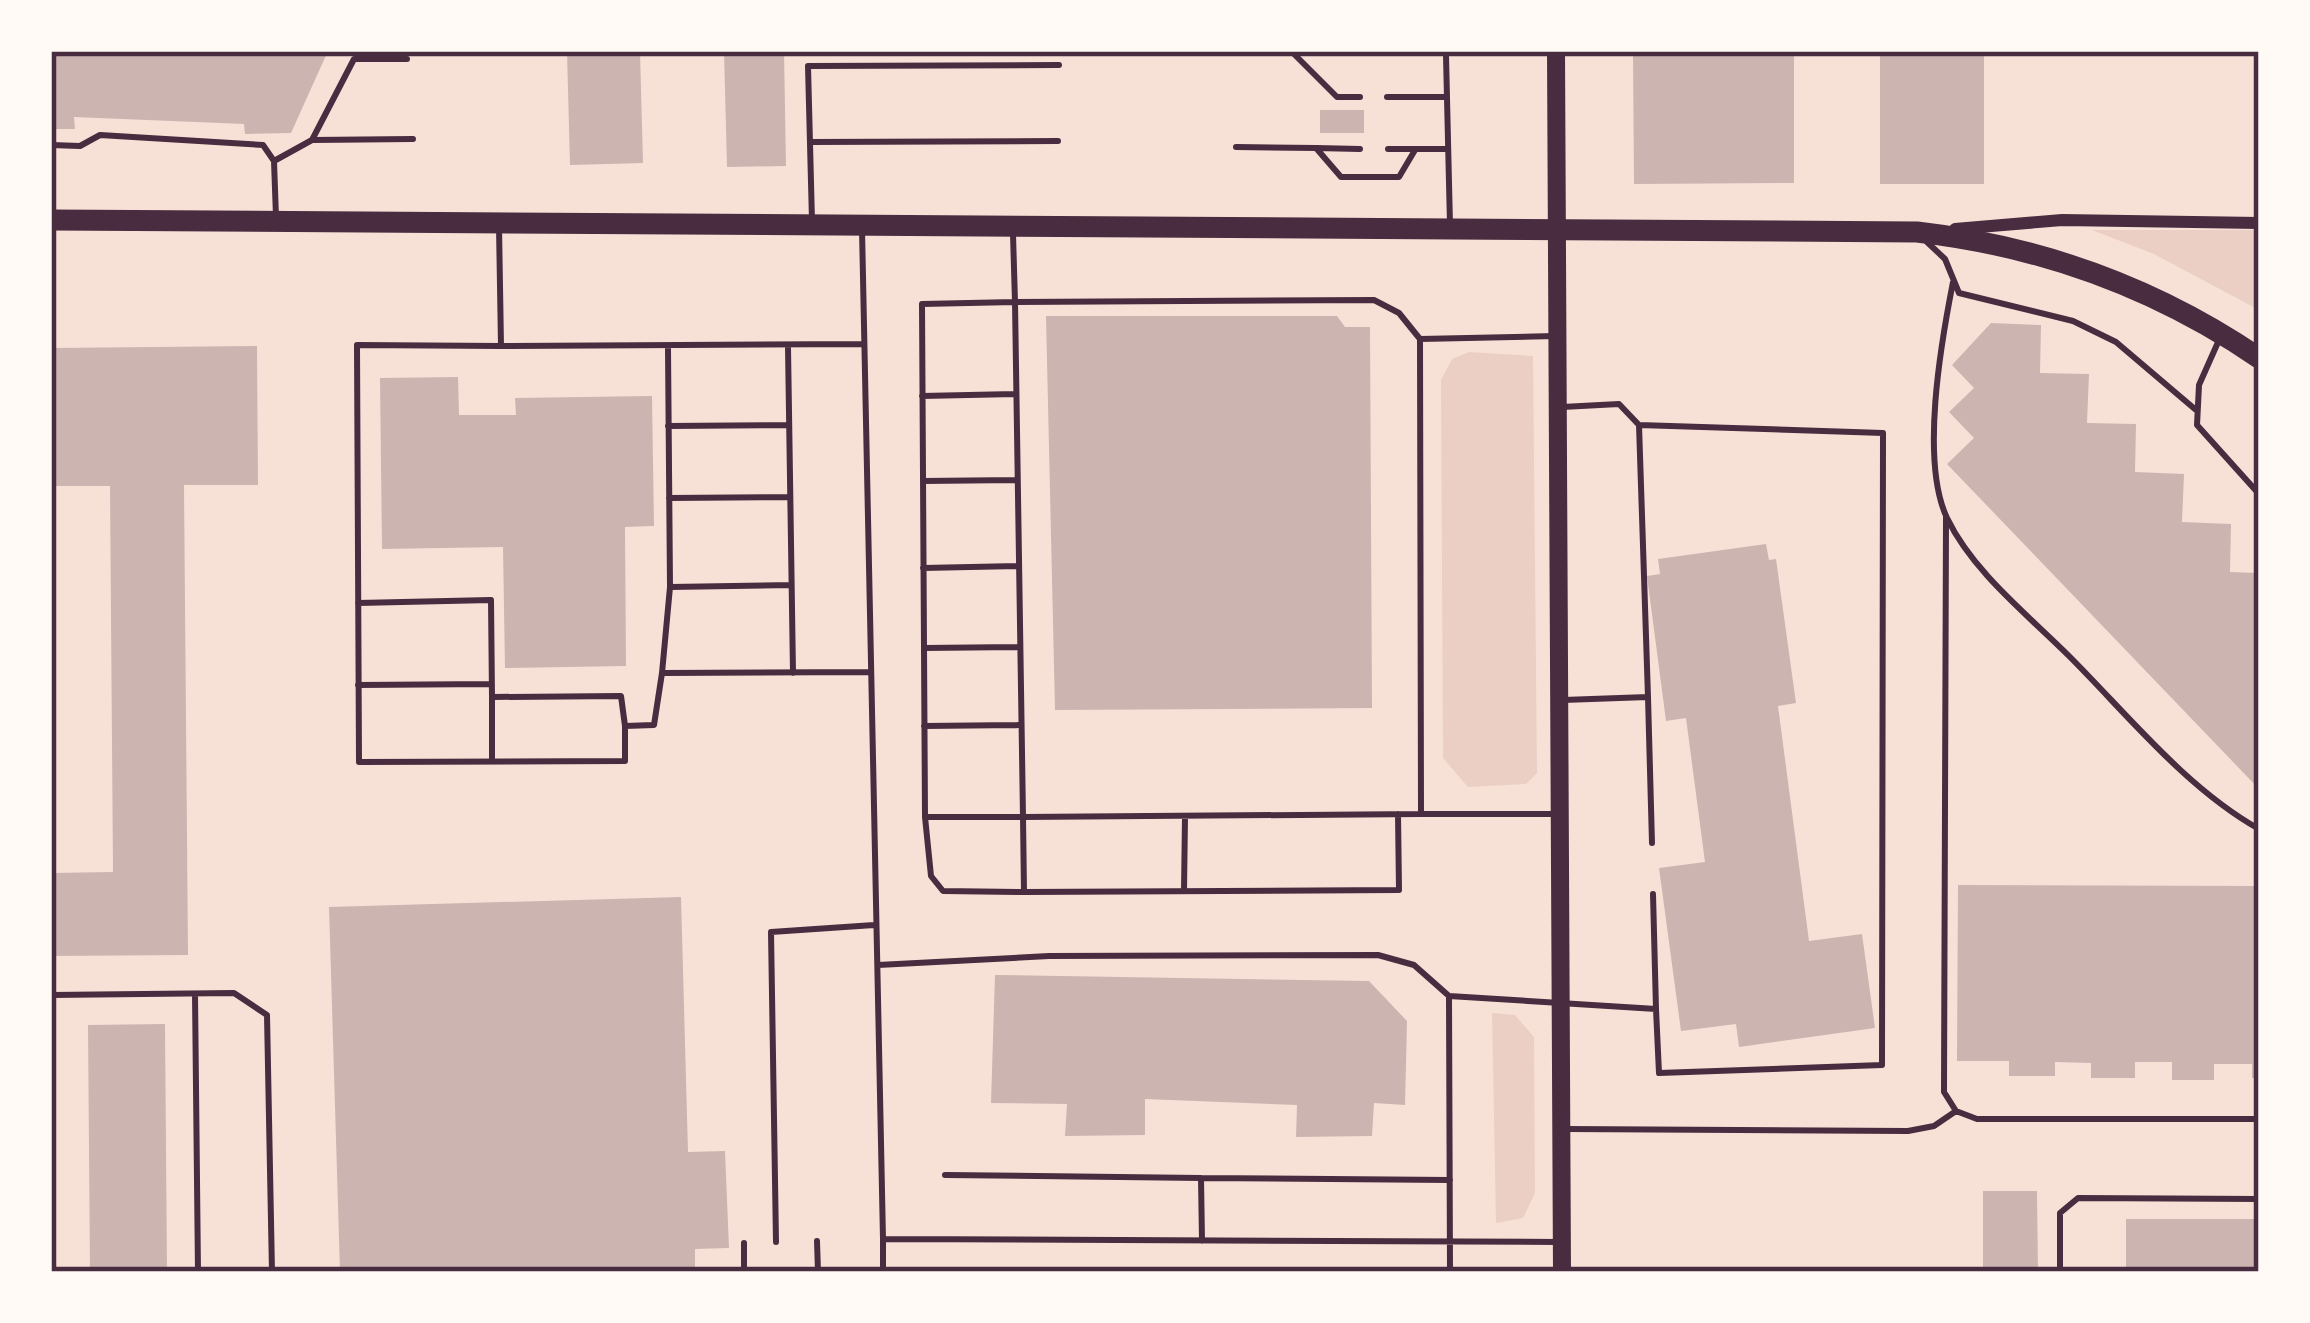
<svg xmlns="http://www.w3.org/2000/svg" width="2310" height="1323" font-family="Commissioner,sans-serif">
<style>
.green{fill:#ebcfc5}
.building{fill:#ccb4b1}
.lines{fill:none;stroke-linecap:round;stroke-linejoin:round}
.service{stroke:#4a2c40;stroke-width:6}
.minor{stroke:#4a2c40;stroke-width:12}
.secondary{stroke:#4a2c40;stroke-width:18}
.primary{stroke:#4a2c40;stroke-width:21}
.neatline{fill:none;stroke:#4a2c40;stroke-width:4.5}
</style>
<rect width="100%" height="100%" fill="#f7e1d7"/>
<path class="green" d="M 2092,230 L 2259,230 L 2259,310 L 2154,254 Z
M 1469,352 L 1533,356 L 1537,773 L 1526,784 L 1468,787 L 1443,758 L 1441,380 L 1452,359 Z
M 1492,1013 L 1515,1015 L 1534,1037 L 1535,1193 L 1523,1218 L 1496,1223 Z"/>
<path class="building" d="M 51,51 L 328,51 L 291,133 L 245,134 L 244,124 L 74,117 L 75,129 L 51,129 Z
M 567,51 L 640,51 L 643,163 L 570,165 Z
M 724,51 L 784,51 L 786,166 L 727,167 Z
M 1633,51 L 1794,51 L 1794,183 L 1634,184 Z
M 1880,51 L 1984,51 L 1984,184 L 1880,184 Z
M 1320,110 L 1364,110 L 1364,133 L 1320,133 Z
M 1046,316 L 1337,316 L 1345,327 L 1370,327 L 1372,708 L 1055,710 Z
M 1991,323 L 2041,325 L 2040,373 L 2089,374 L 2087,423 L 2136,424 L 2135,472 L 2184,474 L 2182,522 L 2231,524 L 2230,572 L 2259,573 L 2259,789 L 1947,464 L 1974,438 L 1949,412 L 1974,388 L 1952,365 Z
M 257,346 L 258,485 L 184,485 L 188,955 L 51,956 L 51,873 L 113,872 L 110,486 L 51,486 L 51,348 Z
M 458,377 L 459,415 L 516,415 L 515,398 L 652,396 L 654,526 L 625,527 L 626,666 L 505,668 L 503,547 L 382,549 L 380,378 Z
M 1766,544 L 1769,560 L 1776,559 L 1796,703 L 1778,706 L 1809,941 L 1862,934 L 1875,1028 L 1739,1047 L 1736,1024 L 1681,1031 L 1659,868 L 1705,862 L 1686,718 L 1666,721 L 1647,576 L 1660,574 L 1658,559 Z
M 1958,885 L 2259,886 L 2259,1078 L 2252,1078 L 2252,1064 L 2214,1064 L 2214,1080 L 2172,1080 L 2172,1062 L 2135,1062 L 2135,1078 L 2091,1078 L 2091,1063 L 2055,1062 L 2055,1076 L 2009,1076 L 2009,1061 L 1957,1061 Z
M 681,897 L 688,1152 L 725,1151 L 729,1248 L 695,1249 L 695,1272 L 340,1272 L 329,907 Z
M 995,975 L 1369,981 L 1407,1021 L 1405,1105 L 1374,1103 L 1372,1136 L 1296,1137 L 1297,1105 L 1145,1099 L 1145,1135 L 1065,1136 L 1067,1104 L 991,1103 Z
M 165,1024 L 167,1272 L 90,1272 L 88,1025 Z
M 1983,1191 L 2037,1191 L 2038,1272 L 1983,1272 Z
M 2126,1219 L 2259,1219 L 2259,1272 L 2126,1272 Z"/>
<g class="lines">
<path class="service" d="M 1293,53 L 1337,97 L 1360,97
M 1446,56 L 1450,225
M 1387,97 L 1447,97
M 312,140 L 354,59 L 407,59
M 810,142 L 1058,141
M 51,145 L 80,146 L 100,135 L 263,145 L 274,161 L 276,217
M 1236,147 L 1316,148 L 1341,177 L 1399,177 L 1415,150
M 1316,148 L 1360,149
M 1388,149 L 1448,149
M 274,161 L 312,140 L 413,139
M 812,221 L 808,66 L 1059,65
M 499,226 L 501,346 L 863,344
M 862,229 L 883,1239
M 1013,234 L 1015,302 L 1374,300 L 1399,313 L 1420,339
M 1927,242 L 1945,259 L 1959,293 L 2073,321 L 2116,342 L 2196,410
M 1953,282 C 1941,343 1920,461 1947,518 C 1973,572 2028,615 2069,656 C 2128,715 2186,788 2259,829
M 2219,340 L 2199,385 L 2197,425 L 2259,494
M 501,346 L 357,345 L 359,762 L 625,761 L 625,726 L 654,725 L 662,673
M 788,347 L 793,673
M 668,348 L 670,587 L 662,673 L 871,672
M 922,396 L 1015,394
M 1562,407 L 1619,404 L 1639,425 L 1648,697 L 1563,700
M 668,426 L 789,425
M 923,481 L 1017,480
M 669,498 L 790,497
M 1946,517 L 1944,1092 L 1956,1111 L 1977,1119 L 2259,1119
M 923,568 L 1019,566
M 670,587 L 791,585
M 358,603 L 491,600 L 492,697
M 924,648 L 1020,647
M 358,685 L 491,684
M 1648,697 L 1652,843
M 924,726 L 1021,725
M 492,761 L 492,697 L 621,696 L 625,726
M 1553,814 L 1421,814 L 1420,339 L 1555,336
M 925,817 L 1023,817 L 1024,892 L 1399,890 L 1398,814
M 1184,891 L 1185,817
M 1024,892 L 943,891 L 931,876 L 925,817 L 922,304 L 1015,302 L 1023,817 L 1421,814
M 1653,894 L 1656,1009
M 878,965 L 1049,956 L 1378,955 L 1414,965 L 1449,996
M 195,994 L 198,1272
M 51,995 L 234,993 L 267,1015 L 272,1272
M 1566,1129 L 1908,1131 L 1934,1126 L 1956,1111
M 945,1175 L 1201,1178
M 817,1241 L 818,1272
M 1202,1241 L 1201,1178 L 1450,1180
M 776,1242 L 771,932 L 874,925
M 744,1243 L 744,1272
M 883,1272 L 883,1239 L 1558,1242
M 1450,1272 L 1449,996 L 1656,1009 L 1659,1073 L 1882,1065 L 1883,433 L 1639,425
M 2060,1272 L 2060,1213 L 2078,1198 L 2259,1199"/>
<path class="minor" d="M 1955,229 L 2062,220 L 2259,223"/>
<path class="secondary" d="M 1556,51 L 1562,1272"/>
<path class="primary" d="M 51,220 L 1917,232 C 2040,246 2156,288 2259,358"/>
</g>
<rect width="2310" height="1323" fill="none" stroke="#fffaf5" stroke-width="108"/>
<rect x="54" y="54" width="2202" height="1215" class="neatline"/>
</svg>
